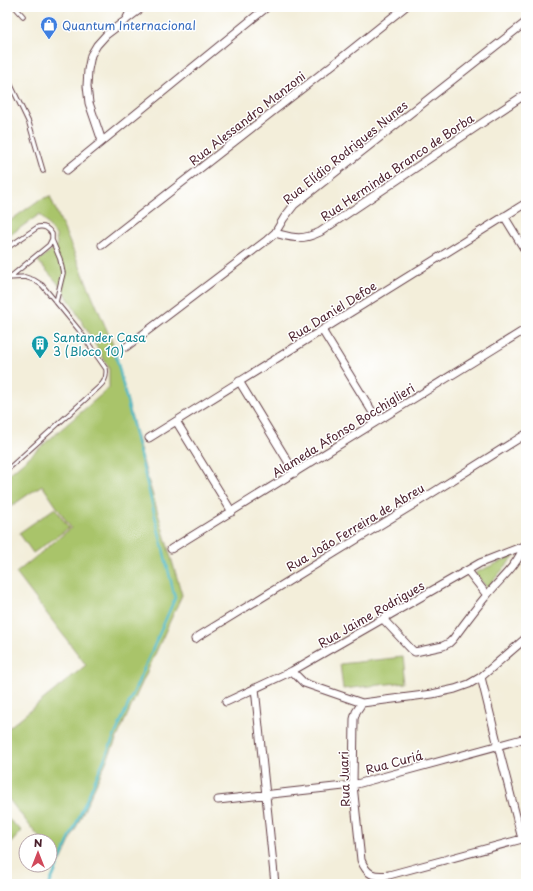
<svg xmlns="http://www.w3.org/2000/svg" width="533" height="891" font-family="'Playpen Sans',sans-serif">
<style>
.green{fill:#a9c46a;stroke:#7a724a}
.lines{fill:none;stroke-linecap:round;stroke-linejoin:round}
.stream{stroke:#50bccb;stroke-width:2.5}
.lane-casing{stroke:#633e45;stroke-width:5.5}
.street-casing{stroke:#633e45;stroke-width:9}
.lane{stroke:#fff;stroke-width:3.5}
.street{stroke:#fff;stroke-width:7}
.labels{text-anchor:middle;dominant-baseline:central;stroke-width:3;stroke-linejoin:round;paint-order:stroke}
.shop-label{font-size:12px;fill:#366cbe;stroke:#fff;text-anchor:start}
.street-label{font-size:12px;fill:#4a1f2b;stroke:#fff}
.culture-label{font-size:12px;fill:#0d838f;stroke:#fff;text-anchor:start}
</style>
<rect width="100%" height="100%" fill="#fff"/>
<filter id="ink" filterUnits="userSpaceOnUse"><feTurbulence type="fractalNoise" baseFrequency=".025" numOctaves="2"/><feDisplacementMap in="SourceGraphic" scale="8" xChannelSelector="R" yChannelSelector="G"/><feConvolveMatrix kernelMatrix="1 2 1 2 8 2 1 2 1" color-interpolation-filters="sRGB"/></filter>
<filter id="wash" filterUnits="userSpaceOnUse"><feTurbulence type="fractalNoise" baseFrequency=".012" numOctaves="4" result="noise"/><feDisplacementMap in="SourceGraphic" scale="16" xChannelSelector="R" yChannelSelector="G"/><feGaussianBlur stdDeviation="0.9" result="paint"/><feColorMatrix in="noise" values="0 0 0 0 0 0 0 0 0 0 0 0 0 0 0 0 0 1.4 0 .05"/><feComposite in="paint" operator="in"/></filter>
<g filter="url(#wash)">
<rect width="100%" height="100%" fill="#f3eeda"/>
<path class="green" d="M 50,196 L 114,347 L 145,469 L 182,595 L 60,863 L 50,850 L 50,841 L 42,841 L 7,797 L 7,729 L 86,665 L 16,573 L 71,528 L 42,485 L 7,509 L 7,476 L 109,388 L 109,368 L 62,288 L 38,261 L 57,246 L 56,235 L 40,214 L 7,237 L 7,223 L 39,200 Z
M 55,508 L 69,528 L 33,553 L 19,533 Z
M 515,555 L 487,588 L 475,573 Z
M 403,657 L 406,682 L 343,689 L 340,664 Z
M 7,818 L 22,831 L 7,847 Z"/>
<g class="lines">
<path class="stream" d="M 50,884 L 50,883 L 175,598 L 114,348"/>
</g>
</g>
<g filter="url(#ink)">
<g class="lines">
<g class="lane-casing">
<path id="lane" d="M 15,7 L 23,16
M 7,77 L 29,123 L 43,171
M 52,240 L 60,259 L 63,273 L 56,302
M 7,248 L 38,227 C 45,226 48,228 52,234 L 52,239 L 49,245 L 9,278
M 7,278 L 25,277 L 34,280 L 42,285 L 79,330 L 106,369 C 107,377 105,382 99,387 L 7,470"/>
</g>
<g class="street-casing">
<path id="street" d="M 126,20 L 132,7
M 102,141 L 89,103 L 87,86 L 88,70 L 91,55 L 97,45 L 106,35 L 143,7
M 67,170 L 267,7
M 504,216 L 526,252
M 275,233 C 294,238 301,241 320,232 L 485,121 L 526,94
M 102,245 L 340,59 L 405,7
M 322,330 L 378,421
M 126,347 L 267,240 L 275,233 L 284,218 L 294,205 L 526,22
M 239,381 L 295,473
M 176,421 L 232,512
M 149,438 L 526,203
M 171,549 L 526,329
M 468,571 L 487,595
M 383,619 L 412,650 L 415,652 L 443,646 L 449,643 L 453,639 C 464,624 475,609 487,595 C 500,579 517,566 524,546
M 526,638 L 481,677 L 469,684 L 455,689 L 432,694 L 362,703 L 356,712 L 354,719 L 353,785 L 361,860 C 367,875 373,877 389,875 L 526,838
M 195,639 L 199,636 L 421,500 L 526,434
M 292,671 L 304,683 L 362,703
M 481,677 L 498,746 L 522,839
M 255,688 L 275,884
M 226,702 L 292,671 L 480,563 L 526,545
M 218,800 L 353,785 L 526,738"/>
</g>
<use href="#lane" class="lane"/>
<use href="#street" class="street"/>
</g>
</g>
<defs>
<g id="shop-pin" transform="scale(0.9)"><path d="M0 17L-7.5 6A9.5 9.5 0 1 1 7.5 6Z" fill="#3f7fe0" stroke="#fff"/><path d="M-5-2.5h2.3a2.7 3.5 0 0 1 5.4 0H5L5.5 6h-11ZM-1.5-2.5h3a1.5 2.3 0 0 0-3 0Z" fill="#fff"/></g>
<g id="building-pin" transform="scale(0.9)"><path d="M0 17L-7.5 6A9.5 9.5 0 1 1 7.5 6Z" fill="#0f9aa8" stroke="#fff"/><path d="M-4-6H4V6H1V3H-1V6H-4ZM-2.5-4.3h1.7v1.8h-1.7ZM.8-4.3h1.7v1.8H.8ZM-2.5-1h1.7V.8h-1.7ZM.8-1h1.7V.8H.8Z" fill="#fff"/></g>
</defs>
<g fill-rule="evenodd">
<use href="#shop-pin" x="49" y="25"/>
<use href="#building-pin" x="40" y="344"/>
</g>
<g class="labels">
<g class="shop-label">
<text x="62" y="25">Quantum Internacional</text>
</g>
<g class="street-label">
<text transform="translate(247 118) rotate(-38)">Rua Alessandro Manzoni</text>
<text transform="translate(345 152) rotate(-39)">Rua Elídio Rodrigues Nunes</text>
<text transform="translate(397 167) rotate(-34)">Rua Herminda Branco de Borba</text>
<text transform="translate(332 311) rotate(-32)">Rua Daniel Defoe</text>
<text transform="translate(343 430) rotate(-32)">Alameda Afonso Bocchiglieri</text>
<text transform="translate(355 527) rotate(-31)">Rua João Ferreira de Abreu</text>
<text transform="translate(371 614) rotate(-30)">Rua Jaime Rodrigues</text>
<text transform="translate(394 762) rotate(-15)">Rua Curiá</text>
<text transform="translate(344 779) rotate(-92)">Rua Juari</text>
</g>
<g class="culture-label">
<text x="53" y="337">Santander Casa<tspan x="53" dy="14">3 (Bloco 10)</tspan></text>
</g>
</g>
<rect width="533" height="891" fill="none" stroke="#fff" stroke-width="24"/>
<g transform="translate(38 853)"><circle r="19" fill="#ffffff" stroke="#b7a5aa"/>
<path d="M0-3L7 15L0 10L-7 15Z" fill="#d1495b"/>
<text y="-6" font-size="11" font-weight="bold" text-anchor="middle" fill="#4a1f2b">N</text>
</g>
</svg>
